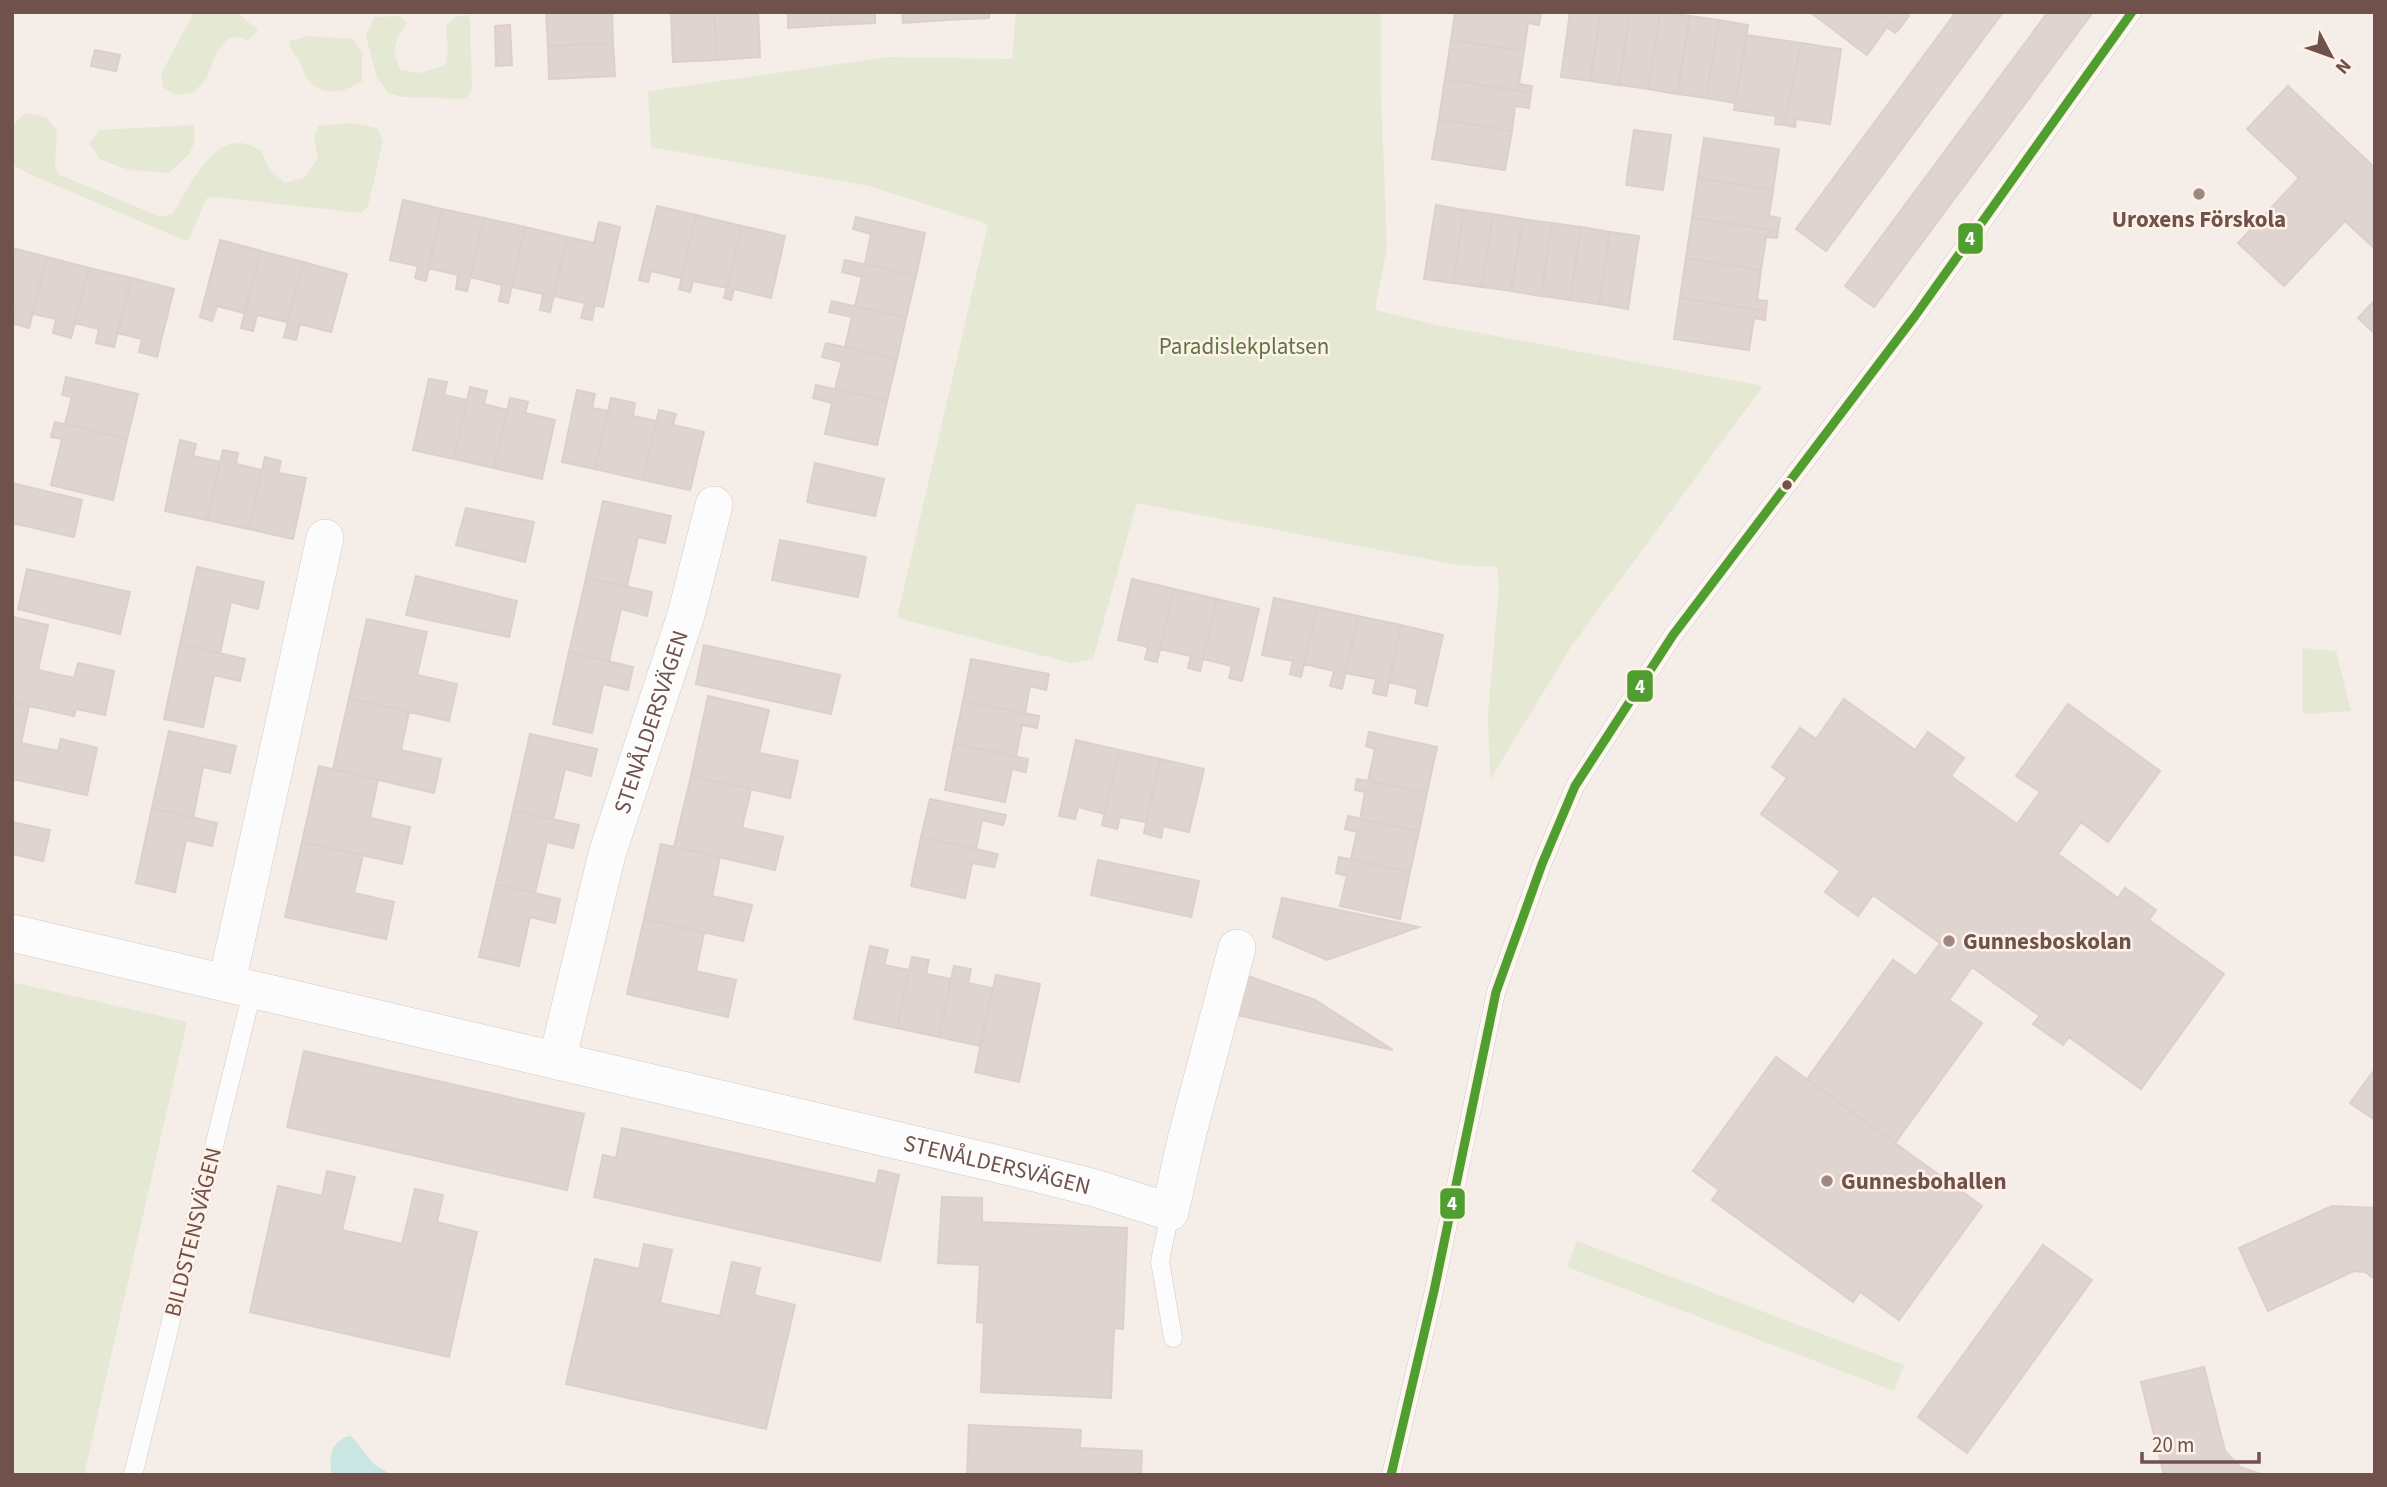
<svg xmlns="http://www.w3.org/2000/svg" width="2387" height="1487" font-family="'Source Sans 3',sans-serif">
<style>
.green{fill:#e5e9d3}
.water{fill:#cbe5e2}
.building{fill:#e0d4d0;stroke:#ddcfcb;stroke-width:2}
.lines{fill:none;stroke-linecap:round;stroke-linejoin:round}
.lane-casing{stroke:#d3c9c5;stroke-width:19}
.street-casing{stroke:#d3c9c5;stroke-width:38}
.lane{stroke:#fdfcfc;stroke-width:18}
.street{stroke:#fdfcfc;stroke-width:37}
.bus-1-casing{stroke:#fdf1e8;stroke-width:14}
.bus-1{stroke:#509e2f;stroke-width:9}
.poi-dot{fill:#9e8882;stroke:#fdf1e8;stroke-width:2.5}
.bus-dot{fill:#70514b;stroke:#fdf1e8;stroke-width:2.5}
.labels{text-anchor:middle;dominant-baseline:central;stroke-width:5;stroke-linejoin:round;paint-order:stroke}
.poi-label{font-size:23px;font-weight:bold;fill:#70514b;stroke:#fdf1e8;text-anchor:start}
.park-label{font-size:23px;fill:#5c7543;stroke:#fdf1e8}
.street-label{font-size:23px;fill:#70514b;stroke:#fdf1e8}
.line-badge{stroke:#fdf1e8;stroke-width:2.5}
.badge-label{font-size:19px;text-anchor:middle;font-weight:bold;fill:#fff}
</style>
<rect width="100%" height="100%" fill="#f4ede8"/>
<path class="green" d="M 194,12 L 236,12 L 258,30 L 248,41 L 240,37 L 228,39 L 216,53 L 207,78 L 194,92 L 175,95 L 163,87 L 161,74 Z
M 1016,12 L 1381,12 L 1381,95 L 1387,248 L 1375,310 L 1437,325 L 1763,386 L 1570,648 L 1490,780 L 1488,715 L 1499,586 L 1497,567 L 1458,565 L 1137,503 L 1093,659 L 1071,663 L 897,618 L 988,224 L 869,186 L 651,147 L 648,91 L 889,57 L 1012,59 Z
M 467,15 L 470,19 L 472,89 L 466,99 L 402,97 L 388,93 L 377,78 L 366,36 L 374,17 L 399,16 L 407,23 C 395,39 390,51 401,70 L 421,73 L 445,65 L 448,51 L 446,25 L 456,17 Z
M 308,36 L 353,39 L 362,52 L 362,81 C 343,94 318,98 305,75 C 302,70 302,64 299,60 C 293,53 291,51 289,41 Z
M 25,113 L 46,117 L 57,131 L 55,166 L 60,175 L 161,217 L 173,214 C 186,192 209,141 240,143 C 246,143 255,148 261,150 L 269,169 L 285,183 L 305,177 L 318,159 L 314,138 L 318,126 L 352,123 L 377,128 L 383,141 L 368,207 L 361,213 L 214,197 L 206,199 L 190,238 L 186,241 L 29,174 L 12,164 L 12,129 L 14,124 Z
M 193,125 C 200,149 185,158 169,173 L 129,170 L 101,160 L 89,144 L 99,130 Z
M 2302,648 L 2336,651 L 2351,711 L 2303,714 Z
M 12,982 L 187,1022 L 84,1475 L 12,1475 Z
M 1577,1241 L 1904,1365 L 1894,1391 L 1567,1267 Z"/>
<path class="water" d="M 350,1436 C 361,1445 366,1456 374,1464 C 380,1469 385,1469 389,1475 L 332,1475 C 328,1457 331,1441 350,1436 Z"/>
<path class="building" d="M 546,12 L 612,12 L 613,43 L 548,46 Z
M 671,12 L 714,12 L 717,60 L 673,62 Z
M 714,12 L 758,12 L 760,57 L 717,60 Z
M 788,12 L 831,12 L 832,25 L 788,28 Z
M 831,12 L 875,12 L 875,23 L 832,25 Z
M 902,12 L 946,12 L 946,20 L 903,23 Z
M 946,12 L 989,12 L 989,18 L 946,20 Z
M 1455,12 L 1535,12 L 1541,13 L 1539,25 L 1528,23 L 1524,51 L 1451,40 Z
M 1570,12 L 1601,12 L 1590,81 L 1561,77 Z
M 1601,12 L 1630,12 L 1619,85 L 1590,81 Z
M 1630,12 L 1660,12 L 1648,89 L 1619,85 Z
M 1660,12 L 1690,16 L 1677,94 L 1648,89 Z
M 1810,12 L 1877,12 L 1899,29 L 1895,33 L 1887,27 L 1867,55 Z
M 1877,12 L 1904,12 L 1909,16 L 1899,29 Z
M 1956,12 L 2003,12 L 1826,251 L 1796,229 Z
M 2048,12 L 2093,12 L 1874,307 L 1845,286 Z
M 1690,16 L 1719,20 L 1706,98 L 1677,94 Z
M 1719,20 L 1748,25 L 1735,103 L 1706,98 Z
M 510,25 L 512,65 L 496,66 L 495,26 Z
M 1747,35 L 1801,43 L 1784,125 L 1775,124 L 1776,116 L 1734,110 Z
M 1451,40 L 1524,51 L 1519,84 L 1532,86 L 1531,93 L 1445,79 Z
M 613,43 L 615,76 L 549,79 L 548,46 Z
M 1801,43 L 1841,49 L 1830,124 L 1796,119 L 1795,127 L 1784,125 Z
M 95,50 L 120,55 L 116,71 L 91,66 Z
M 1445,79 L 1531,93 L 1529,108 L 1515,106 L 1512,131 L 1439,119 Z
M 2288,86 L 2375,168 L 2375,249 L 2345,221 L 2284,286 L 2238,243 L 2299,178 L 2247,129 Z
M 1439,119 L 1512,131 L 1505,170 L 1432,159 Z
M 1634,130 L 1671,135 L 1663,190 L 1626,185 Z
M 1704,138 L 1779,149 L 1773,190 L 1698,178 Z
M 1698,178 L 1773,190 L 1769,216 L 1780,218 L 1778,231 L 1692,218 Z
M 403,200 L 442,209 L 426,281 L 415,278 L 418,266 L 390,260 Z
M 1436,205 L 1464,210 L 1453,283 L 1424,279 Z
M 657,206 L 696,215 L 681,278 L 651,271 L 648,282 L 639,280 Z
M 442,209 L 484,218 L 467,291 L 456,289 L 458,275 L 428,268 Z
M 1464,210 L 1493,214 L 1482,287 L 1453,283 Z
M 1493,214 L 1523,219 L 1511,291 L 1482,287 Z
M 696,215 L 742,226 L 727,288 L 693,281 L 690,292 L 679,289 Z
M 856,217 L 925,233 L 916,276 L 865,264 L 871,234 L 853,229 Z
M 484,218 L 525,227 L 508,303 L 499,301 L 502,285 L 470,277 Z
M 1692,218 L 1778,231 L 1777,238 L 1766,237 L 1761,270 L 1686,258 Z
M 1523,219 L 1552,223 L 1541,296 L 1511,291 Z
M 599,222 L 620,227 L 603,307 L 595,305 L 592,320 L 581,318 L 585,303 L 554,296 L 567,237 L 594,243 Z
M 1552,223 L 1581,227 L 1570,300 L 1541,296 Z
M 742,226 L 785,236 L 771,298 L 734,289 L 731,300 L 724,298 Z
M 525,227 L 567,237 L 550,312 L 540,310 L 543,294 L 512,287 Z
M 1581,227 L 1610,232 L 1599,304 L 1570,300 Z
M 1610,232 L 1639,236 L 1628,309 L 1599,304 Z
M 220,240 L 261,251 L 244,313 L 217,306 L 212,321 L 200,317 Z
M 12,248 L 47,257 L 29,328 L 12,323 L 15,310 L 12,309 Z
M 261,251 L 303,262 L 287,322 L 257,315 L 253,331 L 241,328 Z
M 47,257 L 89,268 L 71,338 L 53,333 L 56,319 L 33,314 Z
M 1686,258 L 1761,270 L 1757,300 L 1767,301 L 1766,311 L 1680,298 Z
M 845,260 L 916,276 L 906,318 L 855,306 L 862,277 L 842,272 Z
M 303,262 L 347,274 L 331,332 L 300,324 L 296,340 L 284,337 Z
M 89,268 L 132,278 L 114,347 L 96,343 L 99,329 L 75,323 Z
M 132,278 L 174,289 L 157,357 L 139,352 L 142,339 L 117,333 Z
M 1680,298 L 1766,311 L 1765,320 L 1754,318 L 1749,350 L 1674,339 Z
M 2375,300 L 2375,334 L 2358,318 Z
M 832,301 L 906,318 L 897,359 L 845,347 L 852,317 L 829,312 Z
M 826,343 L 897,359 L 887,401 L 835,389 L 842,362 L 822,357 Z
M 66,377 L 138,394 L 127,439 L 65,424 L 72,397 L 62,395 Z
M 429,379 L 447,382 L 444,395 L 467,400 L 454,459 L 413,450 Z
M 816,385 L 887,401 L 877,445 L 825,434 L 832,403 L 813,398 Z
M 470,387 L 487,391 L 484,404 L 507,410 L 494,468 L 454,459 Z
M 577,390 L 595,394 L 592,408 L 608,411 L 595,469 L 562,462 Z
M 510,398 L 528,402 L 525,413 L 555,420 L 542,479 L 494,468 Z
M 611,398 L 635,403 L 633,416 L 656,421 L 643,480 L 595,469 Z
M 659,410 L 676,414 L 673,425 L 704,432 L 690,490 L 643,480 Z
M 55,422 L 127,439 L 113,500 L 51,485 L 62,439 L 51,437 Z
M 180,440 L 196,444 L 193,456 L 220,462 L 207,520 L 165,511 Z
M 223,450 L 238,453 L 236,464 L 262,470 L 249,529 L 207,520 Z
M 265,457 L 281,461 L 278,473 L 306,478 L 293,539 L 249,529 Z
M 815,463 L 884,479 L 875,516 L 807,502 Z
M 12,483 L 82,500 L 74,537 L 12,523 Z
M 603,501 L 671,516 L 665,543 L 638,537 L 627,586 L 586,578 Z
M 466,508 L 534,522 L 525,562 L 456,545 Z
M 780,540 L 866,557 L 858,597 L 772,580 Z
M 197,567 L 264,582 L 258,609 L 231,602 L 220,653 L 180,644 Z
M 27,569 L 130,592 L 120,634 L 18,609 Z
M 416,576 L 517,601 L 509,637 L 406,615 Z
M 586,578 L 652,592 L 647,616 L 621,609 L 609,661 L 569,652 Z
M 1132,579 L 1174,589 L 1157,662 L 1145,659 L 1148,647 L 1118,640 Z
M 1174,589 L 1217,599 L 1200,671 L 1188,668 L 1191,656 L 1160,649 Z
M 1274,598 L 1317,607 L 1301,677 L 1290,674 L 1293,661 L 1262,655 Z
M 1217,599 L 1259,609 L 1242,681 L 1229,678 L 1232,666 L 1203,659 Z
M 1317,607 L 1358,616 L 1342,689 L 1330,686 L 1334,671 L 1304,664 Z
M 1358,616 L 1401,625 L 1386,696 L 1373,693 L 1376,679 L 1345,673 Z
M 12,617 L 48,625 L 38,670 L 74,678 L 78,663 L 114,671 L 105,715 L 76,709 L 74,716 L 12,702 Z
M 367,619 L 427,632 L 417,675 L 457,684 L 449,721 L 349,698 Z
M 1401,625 L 1443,635 L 1427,706 L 1415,703 L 1418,689 L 1389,682 Z
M 180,644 L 245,659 L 240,681 L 214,675 L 203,727 L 164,719 Z
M 704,645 L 840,675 L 831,714 L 696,684 Z
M 569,652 L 633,667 L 628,690 L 603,684 L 592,733 L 553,724 Z
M 971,659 L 1049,674 L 1046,690 L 1030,686 L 1025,713 L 963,701 Z
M 708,696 L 769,710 L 759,753 L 798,761 L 790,798 L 691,776 Z
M 349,698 L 409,712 L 401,750 L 441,759 L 434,793 L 333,769 Z
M 1844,699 L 1915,750 L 1928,732 L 1964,758 L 1951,776 L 2017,824 L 2040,792 L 2016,776 L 2068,704 L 2160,771 L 2108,842 L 2081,822 L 2058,854 L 2118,898 L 2125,888 L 2156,910 L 2149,920 L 2224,974 L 2141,1089 L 2069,1037 L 2063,1045 L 2033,1024 L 2040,1016 L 1972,967 L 1949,1000 L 1982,1023 L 1895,1143 L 1807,1079 L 1893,960 L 1916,976 L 1940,943 L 1873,895 L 1858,916 L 1825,892 L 1840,871 L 1761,814 L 1787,778 L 1772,767 L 1800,728 L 1816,739 Z
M 963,701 L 1039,716 L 1037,728 L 1022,725 L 1016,756 L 954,744 Z
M 12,702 L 29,706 L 21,743 L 58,751 L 61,739 L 97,748 L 87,795 L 12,779 Z
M 169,731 L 236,746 L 230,773 L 203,767 L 193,818 L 152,808 Z
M 1369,732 L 1437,747 L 1427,793 L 1368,781 L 1375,749 L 1366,746 Z
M 530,734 L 597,749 L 591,776 L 565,769 L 553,820 L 513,810 Z
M 1076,740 L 1119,750 L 1105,814 L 1078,807 L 1075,819 L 1059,816 Z
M 954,744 L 1028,759 L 1026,772 L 1012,769 L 1005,802 L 945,790 Z
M 1119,750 L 1160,759 L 1146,822 L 1120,817 L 1117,829 L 1102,825 Z
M 1160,759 L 1204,769 L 1189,832 L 1163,826 L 1161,838 L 1144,833 Z
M 319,766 L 378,780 L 370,818 L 410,827 L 402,864 L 302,842 Z
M 691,776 L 751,789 L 742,828 L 783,837 L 775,870 L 674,847 Z
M 1357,779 L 1427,793 L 1419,831 L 1360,819 L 1365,792 L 1355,790 Z
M 930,799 L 1006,815 L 1003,825 L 982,820 L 976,849 L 921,837 Z
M 152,808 L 217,823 L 212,846 L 186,840 L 175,892 L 136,883 Z
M 513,810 L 579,825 L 573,848 L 547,842 L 535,893 L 496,884 Z
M 1348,816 L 1419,831 L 1410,872 L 1351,859 L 1357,832 L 1345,829 Z
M 12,822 L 50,830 L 43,861 L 12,854 Z
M 921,837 L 998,854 L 994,867 L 972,863 L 965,898 L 911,886 Z
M 302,842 L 363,855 L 354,893 L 394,902 L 386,939 L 285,917 Z
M 661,844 L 720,857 L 712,896 L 752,905 L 743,941 L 644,919 Z
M 1339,857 L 1410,872 L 1400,919 L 1340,906 L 1347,876 L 1336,873 Z
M 1098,860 L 1199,881 L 1191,917 L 1091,895 Z
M 496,884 L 560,899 L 555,923 L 530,917 L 519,966 L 479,957 Z
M 1282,898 L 1419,927 L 1327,960 L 1273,937 Z
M 644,919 L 704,933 L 696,971 L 736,980 L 728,1017 L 627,994 Z
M 870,946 L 888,950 L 884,965 L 909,970 L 897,1028 L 854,1019 Z
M 912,957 L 929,960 L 926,974 L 951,979 L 939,1037 L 897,1028 Z
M 954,966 L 971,969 L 968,983 L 992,988 L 980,1046 L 939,1037 Z
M 996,975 L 1040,984 L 1019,1082 L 975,1072 Z
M 1245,975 L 1315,1000 L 1393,1050 L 1237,1015 Z
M 304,1051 L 584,1114 L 567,1190 L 287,1127 Z
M 1776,1057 L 1982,1206 L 1899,1320 L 1860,1292 L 1853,1302 L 1712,1200 L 1719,1190 L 1693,1171 Z
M 2375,1069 L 2375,1120 L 2350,1103 Z
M 622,1128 L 876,1184 L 879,1170 L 899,1175 L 880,1261 L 594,1197 L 603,1155 L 616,1158 Z
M 327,1171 L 355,1177 L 342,1230 L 402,1244 L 415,1189 L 443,1195 L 437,1222 L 477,1232 L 449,1357 L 250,1312 L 278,1186 L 322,1196 Z
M 942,1197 L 982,1198 L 982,1222 L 1127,1228 L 1123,1329 L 1114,1328 L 1111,1398 L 981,1392 L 984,1323 L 977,1322 L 980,1265 L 938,1263 Z
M 2332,1206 L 2375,1208 L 2375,1279 L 2365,1272 L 2354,1271 L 2268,1311 L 2239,1248 Z
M 644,1244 L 672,1250 L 660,1303 L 720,1316 L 732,1262 L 760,1268 L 754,1295 L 795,1305 L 766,1429 L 566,1384 L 595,1259 L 639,1269 Z
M 2043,1245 L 2092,1280 L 1967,1453 L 1918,1417 Z
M 2204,1367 L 2225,1451 L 2240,1467 L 2264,1475 L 2164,1475 L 2141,1382 Z
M 969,1425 L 1081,1430 L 1080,1448 L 1142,1451 L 1141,1475 L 967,1475 Z"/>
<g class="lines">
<g class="lane-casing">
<path id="lane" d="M 1170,1212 L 1160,1261 L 1173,1338
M 133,1475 L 253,988
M 1391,1475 L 1434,1291 L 1496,992 L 1542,864 L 1575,786 L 1673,635 L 1915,316 L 2132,12"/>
</g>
<g class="street-casing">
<g id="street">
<path id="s1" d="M 12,933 L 1019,1169 L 1095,1188 L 1170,1212 L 1186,1140 L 1237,948"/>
<path d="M 227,982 L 325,538"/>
<path id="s2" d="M 557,1061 L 607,854 L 686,615 L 714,505"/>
</g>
</g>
<use href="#lane" class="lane"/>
<use href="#street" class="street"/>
<g class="bus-1-casing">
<path id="bus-1" d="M 1391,1475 L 1434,1291 L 1496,992 L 1542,864 L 1575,786 L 1673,635 L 1915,316 L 2132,12"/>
</g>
<use href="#bus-1" class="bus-1"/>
</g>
<g class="poi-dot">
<circle cx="2199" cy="194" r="7"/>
<circle cx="1949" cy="941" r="7"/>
<circle cx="1827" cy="1181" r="7"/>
</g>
<circle class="bus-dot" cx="1787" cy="485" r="6"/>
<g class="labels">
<g class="poi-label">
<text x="2199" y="219" text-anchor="middle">Uroxens Förskola</text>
<text x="1963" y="941">Gunnesboskolan</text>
<text x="1841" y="1181">Gunnesbohallen</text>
</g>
<g class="park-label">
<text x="1244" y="346">Paradislekplatsen</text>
</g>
<g class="street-label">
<text stroke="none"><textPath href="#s2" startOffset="352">STENÅLDERSVÄGEN</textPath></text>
<text stroke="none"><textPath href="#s1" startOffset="1012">STENÅLDERSVÄGEN</textPath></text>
<text transform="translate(193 1232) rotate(-76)">BILDSTENSVÄGEN</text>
</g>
</g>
<g class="line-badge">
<rect x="1957" y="222" width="27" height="33" rx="7" fill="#509e2f"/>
<rect x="1626" y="669" width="28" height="34" rx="7" fill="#509e2f"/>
<rect x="1439" y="1187" width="27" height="33" rx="7" fill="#509e2f"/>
</g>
<g class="badge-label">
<text x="1970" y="245">4</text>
<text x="1640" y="693">4</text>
<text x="1452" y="1210">4</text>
</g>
<rect width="2387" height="1487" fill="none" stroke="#70514b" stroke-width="28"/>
<g transform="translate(2331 56) rotate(131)" stroke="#fdf1e8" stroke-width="5" paint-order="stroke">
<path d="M0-5L12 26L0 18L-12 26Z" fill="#70514b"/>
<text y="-10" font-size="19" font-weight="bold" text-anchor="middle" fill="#70514b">N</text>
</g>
<path d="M2142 1452v10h117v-10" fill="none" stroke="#70514b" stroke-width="3.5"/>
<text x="2152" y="1452" font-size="21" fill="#70514b" stroke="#fdf1e8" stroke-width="5" paint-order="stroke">20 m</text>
</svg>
